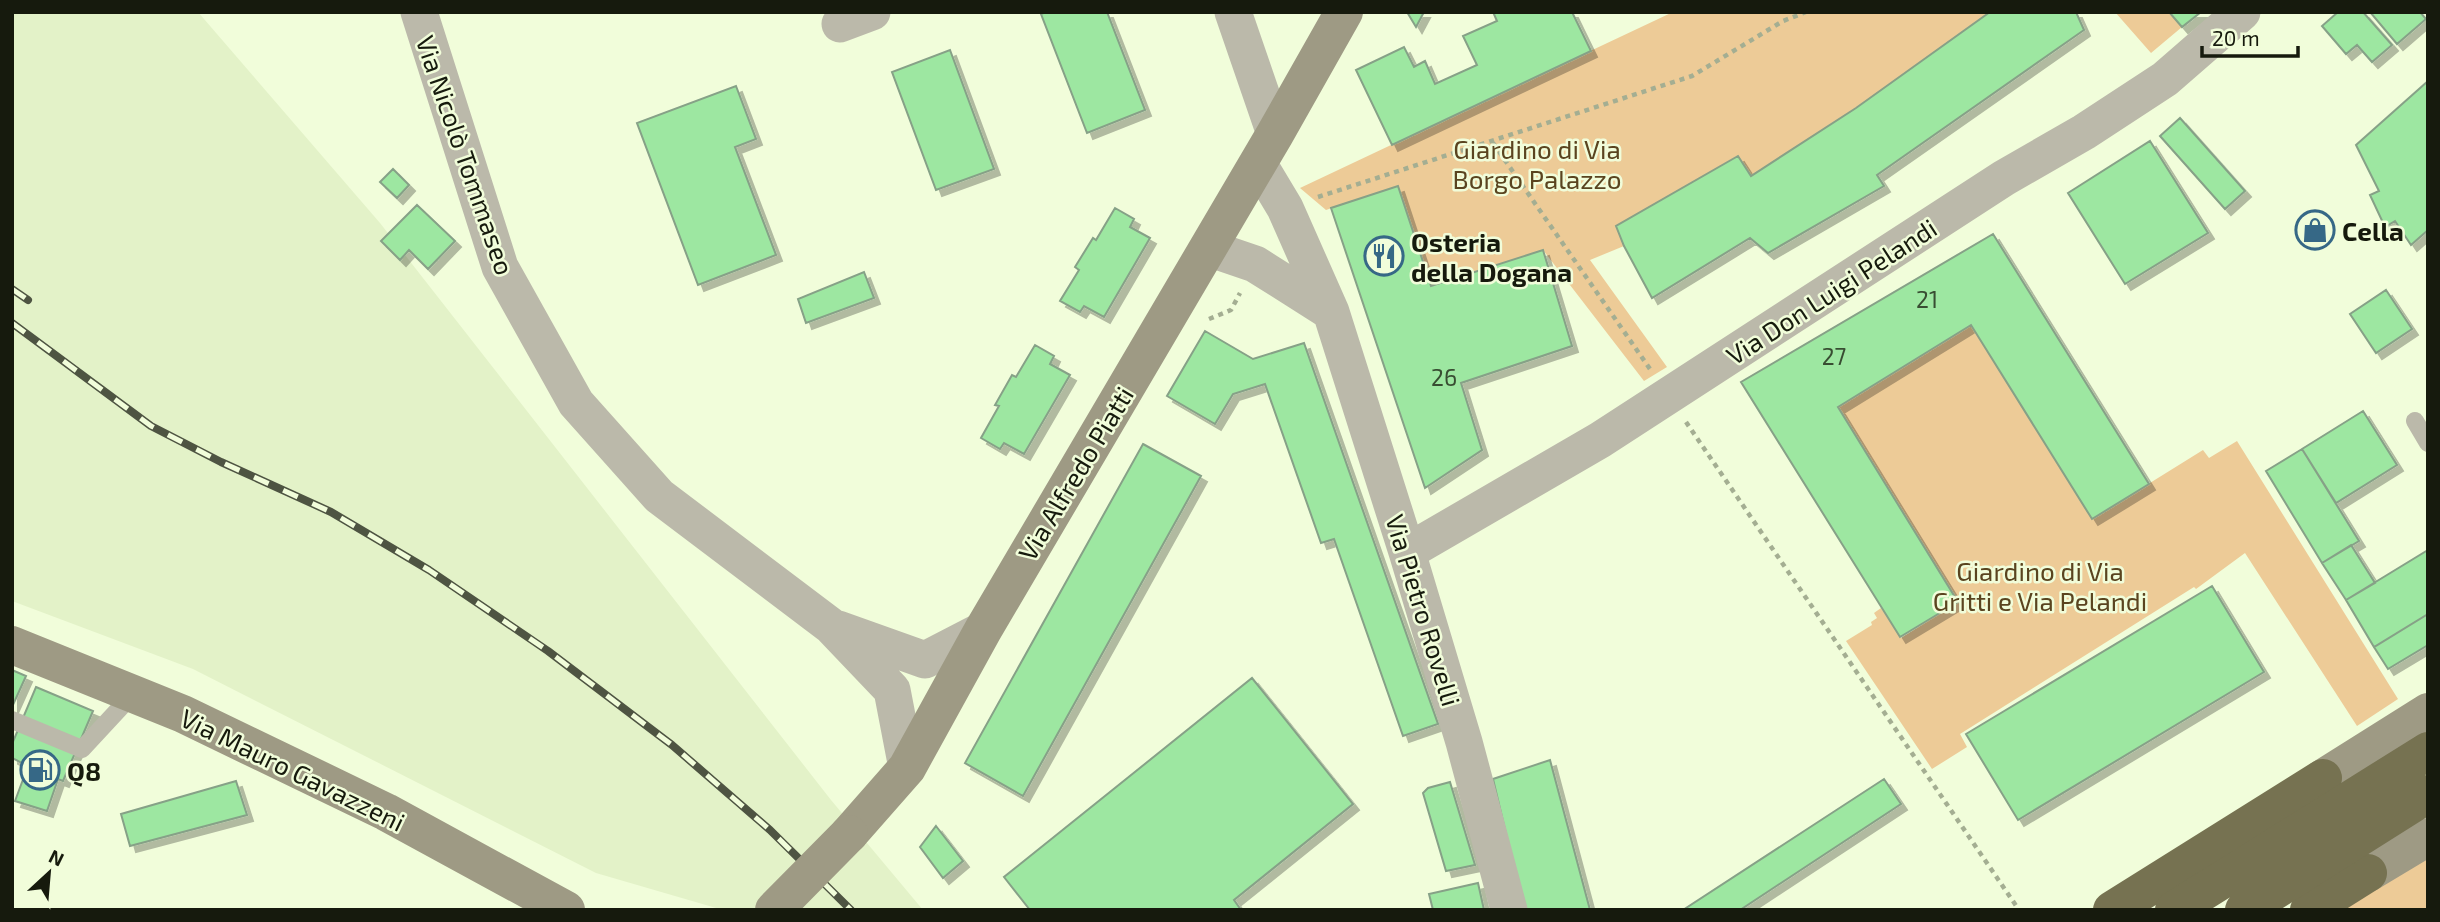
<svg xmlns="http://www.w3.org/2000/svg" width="2440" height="922" font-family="'Exo 2',sans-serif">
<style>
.built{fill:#e3f2c8}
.green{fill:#edcb97}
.building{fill:#9de7a1;stroke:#86a187;stroke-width:2;filter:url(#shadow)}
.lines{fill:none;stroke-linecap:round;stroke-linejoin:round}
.path{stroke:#a4ae92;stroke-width:4.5;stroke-dasharray:5 5;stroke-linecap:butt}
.lane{stroke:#bbb9aa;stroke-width:18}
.street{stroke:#bbb9aa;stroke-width:37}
.secondary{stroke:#9e9a84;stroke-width:38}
.highway{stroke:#767251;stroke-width:38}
.rail-casing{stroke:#4e5442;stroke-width:8}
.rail{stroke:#f1fdda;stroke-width:5;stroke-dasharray:16;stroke-linecap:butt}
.secondary-bridge{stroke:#9e9a84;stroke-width:38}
.highway-bridge{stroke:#767251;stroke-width:38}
.labels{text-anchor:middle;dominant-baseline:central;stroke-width:5;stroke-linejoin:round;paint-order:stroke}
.number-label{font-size:23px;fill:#384d32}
.park-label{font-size:26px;fill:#5a441f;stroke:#f1fdda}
.street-label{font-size:26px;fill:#161a0d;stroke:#f1fdda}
.poi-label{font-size:26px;font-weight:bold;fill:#161a0d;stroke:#f1fdda;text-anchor:start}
</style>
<defs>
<filter id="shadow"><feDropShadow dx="6" dy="6" stdDeviation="0" flood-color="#0004"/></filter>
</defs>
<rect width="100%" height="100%" fill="#f1fdda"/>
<path class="built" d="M 12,12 L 198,12 L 380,223 L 831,800 L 923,910 L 723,910 L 596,873 L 193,669 L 12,601 Z"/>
<path class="green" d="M 1673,12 L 1990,12 L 1857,108 L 1751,176 L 1737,156 L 1617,226 L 1624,246 L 1590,260 L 1667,367 L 1644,381 L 1543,250 L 1431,286 L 1429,281 L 1425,282 L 1397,186 L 1326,210 L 1300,188 Z
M 2115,12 L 2169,12 L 2182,27 L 2151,53 Z
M 1971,325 L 2092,519 L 2203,450 L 2209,458 L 2237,441 L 2398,699 L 2357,726 L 2245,553 L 2196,589 L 2194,587 L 1960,734 L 1967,747 L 1932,769 L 1846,641 L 1872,625 L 1871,622 L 1877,618 L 1874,613 L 1881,608 L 1901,638 L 1958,602 L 1838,407 Z
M 2428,851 L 2428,910 L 2333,910 Z"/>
<path class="building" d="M 1046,12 L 1107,12 L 1145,110 L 1087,133 L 1041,14 Z
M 1407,12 L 1424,12 L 1416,27 Z
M 1493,12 L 1572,12 L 1591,51 L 1392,145 L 1356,70 L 1404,47 L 1414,67 L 1425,61 L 1435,84 L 1477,65 L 1463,36 L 1497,21 Z
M 1990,12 L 2076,12 L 2084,30 L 1877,175 L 1884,186 L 1768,253 L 1750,238 L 1652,298 L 1624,246 L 1616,226 L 1738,156 L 1751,176 L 1856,108 Z
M 2169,12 L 2201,12 L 2182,27 Z
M 2338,12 L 2363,12 L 2392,45 L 2372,62 L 2357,45 L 2346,54 L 2322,26 Z
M 2370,12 L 2420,12 L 2426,19 L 2397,44 Z
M 950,50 L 994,169 L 936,190 L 892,72 Z
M 2428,81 L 2428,230 L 2411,245 L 2395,221 L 2385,227 L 2370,195 L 2379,191 L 2356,145 Z
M 736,86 L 756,139 L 735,147 L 776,255 L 698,285 L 637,123 Z
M 2180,118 L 2245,191 L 2225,209 L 2160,136 Z
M 2150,141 L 2208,233 L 2125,284 L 2068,193 Z
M 393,169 L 409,185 L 397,198 L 380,182 Z
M 1398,186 L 1431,286 L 1543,250 L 1572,346 L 1461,383 L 1482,450 L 1425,488 L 1331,208 Z
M 417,205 L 455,241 L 428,269 L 409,250 L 400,260 L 381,241 Z
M 1115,208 L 1134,219 L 1130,227 L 1150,238 L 1104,317 L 1084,306 L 1080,312 L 1060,301 L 1079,270 L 1075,267 L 1093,238 L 1096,240 Z
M 1993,234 L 2149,484 L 2092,519 L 1971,325 L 1838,407 L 1958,602 L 1900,637 L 1741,382 Z
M 864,272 L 874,298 L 806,323 L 798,299 Z
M 2386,290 L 2412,329 L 2376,353 L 2350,314 Z
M 1205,331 L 1253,359 L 1304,343 L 1438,724 L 1403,736 L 1334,539 L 1321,543 L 1265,384 L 1233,394 L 1215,424 L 1167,396 Z
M 1035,345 L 1054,356 L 1050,364 L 1070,375 L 1024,454 L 1004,443 L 1000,449 L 981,438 L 999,406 L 995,405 L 1012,375 L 1016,377 Z
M 2363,411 L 2397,465 L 2336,503 L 2302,449 Z
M 1143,444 L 1201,476 L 1023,796 L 965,763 Z
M 2302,449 L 2359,541 L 2322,563 L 2266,471 Z
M 2351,545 L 2375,583 L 2346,600 L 2322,563 Z
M 2428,550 L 2428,614 L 2374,647 L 2346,600 Z
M 2212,586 L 2264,672 L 2018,820 L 1966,734 Z
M 2428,614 L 2428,645 L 2388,669 L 2374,647 Z
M 12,670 L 26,676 L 12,707 Z
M 1252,678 L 1353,804 L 1234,900 L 1241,910 L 1030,910 L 1004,877 Z
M 36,687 L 93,711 L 63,781 L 58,779 L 47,811 L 15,801 L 28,766 L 12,758 L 12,744 Z
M 1550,760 L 1590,910 L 1524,910 L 1493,779 Z
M 1884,779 L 1901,804 L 1740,910 L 1683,910 Z
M 236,781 L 247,815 L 130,846 L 121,814 Z
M 1450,782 L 1475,865 L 1446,871 L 1423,793 L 1428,788 Z
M 936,826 L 963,861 L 943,878 L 920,847 Z
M 1478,883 L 1484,910 L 1433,910 L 1429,894 Z"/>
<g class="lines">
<path class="path" d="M 1493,143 L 1650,369
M 1318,197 L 1692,76 L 1783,21 L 1806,12
M 1209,319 L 1231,310 L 1240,293
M 1686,422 L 2019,910"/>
<path class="lane" d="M 2415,421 L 2428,443
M 12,720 L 82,749 L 133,694"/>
<path class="street" d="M 419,12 L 500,267 L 576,403 L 659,496 L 831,626 L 892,690 L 907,768
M 1233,12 L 1275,134
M 840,24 L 872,12
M 1258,163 L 1285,208 L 1331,312 L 1407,552 L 1464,742 L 1509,910
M 1208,248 L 1255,264 L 1331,312
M 1407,552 L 1600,440 L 2004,178 L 2084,132 L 2165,79 L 2242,12
M 838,629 L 925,660 L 983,630"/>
<path class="secondary" d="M 12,645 L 183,714 L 386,812 L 566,910
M 2323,778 L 2428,712
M 849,834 L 907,768 L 983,630 L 1275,134 L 1344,12
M 2368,873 L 2428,837"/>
<path class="highway" d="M 2112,910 L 2323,778
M 2309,910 L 2368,873"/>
<g class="rail-casing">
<path id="rail" d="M 12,289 L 28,300
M 12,323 L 151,426 L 221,462 L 331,512 L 429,570 L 548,651 L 672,745 L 770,830 L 851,910"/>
</g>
<use href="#rail" class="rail"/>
<path class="secondary-bridge" d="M 774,910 L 849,834"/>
<path class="highway-bridge" d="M 2174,910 L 2428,751
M 2244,910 L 2428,794"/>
</g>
<defs>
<g id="shop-ring" transform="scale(2.0125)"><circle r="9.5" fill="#f1fdda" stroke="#366886" stroke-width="1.5"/><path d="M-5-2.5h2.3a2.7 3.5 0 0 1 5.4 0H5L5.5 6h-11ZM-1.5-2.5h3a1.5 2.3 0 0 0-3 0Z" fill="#366886"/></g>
<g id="restaurant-ring" transform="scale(2.0125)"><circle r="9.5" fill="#f1fdda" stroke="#366886" stroke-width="1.5"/><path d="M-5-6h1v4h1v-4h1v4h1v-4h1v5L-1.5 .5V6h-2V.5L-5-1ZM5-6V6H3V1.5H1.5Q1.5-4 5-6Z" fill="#366886"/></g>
<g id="fuel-ring" transform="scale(2.0125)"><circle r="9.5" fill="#f1fdda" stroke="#366886" stroke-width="1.5"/><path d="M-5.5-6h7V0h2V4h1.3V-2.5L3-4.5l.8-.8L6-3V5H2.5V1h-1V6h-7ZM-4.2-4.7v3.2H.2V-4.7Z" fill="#366886"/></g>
</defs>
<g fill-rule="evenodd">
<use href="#shop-ring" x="2315" y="230"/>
<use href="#restaurant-ring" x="1384" y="256"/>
<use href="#fuel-ring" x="40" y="770"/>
</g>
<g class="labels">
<g class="number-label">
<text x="1927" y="299">21</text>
<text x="1834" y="356">27</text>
<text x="1444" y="377">26</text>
</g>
<g class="park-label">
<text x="1537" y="148">Giardino di Via<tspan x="1537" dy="30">Borgo Palazzo</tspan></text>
<text x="2040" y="570">Giardino di Via<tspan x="2040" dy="30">Gritti e Via Pelandi</tspan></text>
</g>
<g class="street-label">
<text transform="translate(466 155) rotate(71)">Via Nicolò Tommaseo</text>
<text transform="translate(1831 291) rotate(-33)">Via Don Luigi Pelandi</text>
<text transform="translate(1075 473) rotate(-59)">Via Alfredo Piatti</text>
<text transform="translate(1424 610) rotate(73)">Via Pietro Rovelli</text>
<text transform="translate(293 769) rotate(26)">Via Mauro Gavazzeni</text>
</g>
<g class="poi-label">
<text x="2342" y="230">Cella</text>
<text x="1411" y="241">Osteria<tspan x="1411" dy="30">della Dogana</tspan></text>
<text x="67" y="770">Q8</text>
</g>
</g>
<rect width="2440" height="922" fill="none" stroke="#161a0d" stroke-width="28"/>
<g transform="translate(49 873) rotate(26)" stroke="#f1fdda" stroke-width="5" paint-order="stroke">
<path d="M0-5L12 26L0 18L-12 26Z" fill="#161a0d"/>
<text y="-10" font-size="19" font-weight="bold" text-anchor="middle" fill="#161a0d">N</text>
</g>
<path d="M2202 46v10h96v-10" fill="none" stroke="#161a0d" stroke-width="3.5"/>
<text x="2212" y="46" font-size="21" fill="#161a0d" stroke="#f1fdda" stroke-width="5" paint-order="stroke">20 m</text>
</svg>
